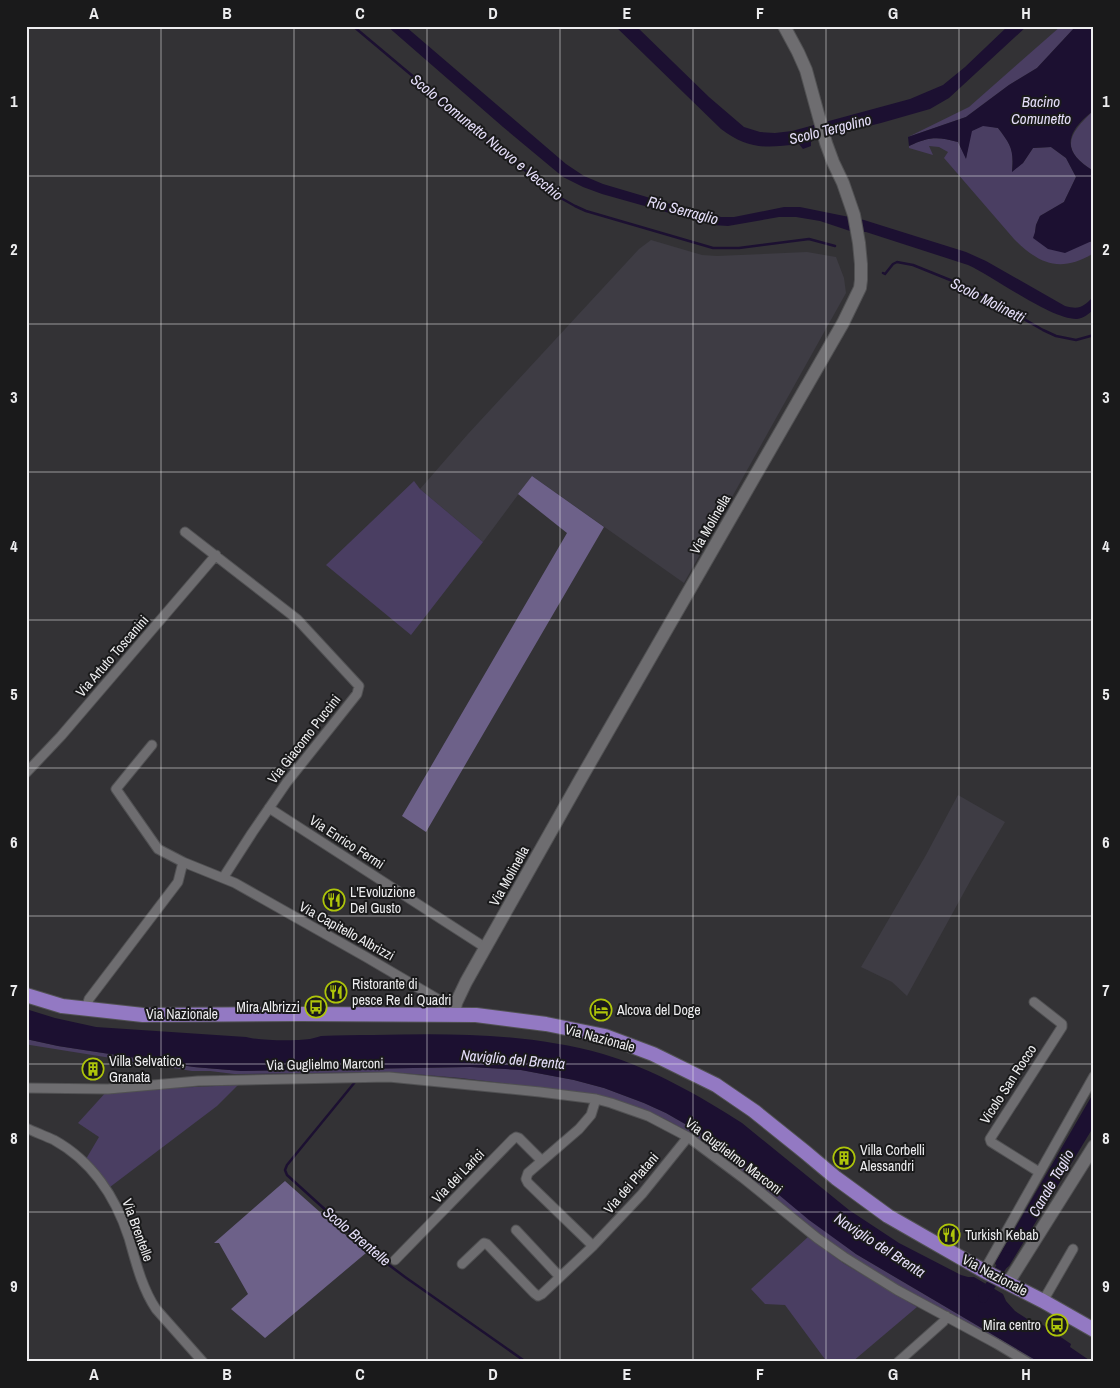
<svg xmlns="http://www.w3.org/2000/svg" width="1120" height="1388" font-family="'Archivo Narrow',sans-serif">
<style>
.built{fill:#3e3c44}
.green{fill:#4a3e62}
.forest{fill:#6d6189}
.water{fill:#1c1031}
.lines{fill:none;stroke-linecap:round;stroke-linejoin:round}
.stream{stroke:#1c1031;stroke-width:2.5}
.canal{stroke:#1c1031;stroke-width:10}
.street-casing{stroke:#515153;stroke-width:11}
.secondary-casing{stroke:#515153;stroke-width:14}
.primary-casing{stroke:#515153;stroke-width:16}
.street{stroke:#6e6d70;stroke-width:9}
.secondary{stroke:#6e6d70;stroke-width:12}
.primary{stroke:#9379c3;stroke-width:14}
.grid{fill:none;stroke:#ededef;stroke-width:1;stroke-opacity:0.55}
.labels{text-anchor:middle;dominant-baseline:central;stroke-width:4;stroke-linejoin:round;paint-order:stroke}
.street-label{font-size:14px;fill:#ededef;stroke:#1a1a1b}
.poi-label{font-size:14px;fill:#ededef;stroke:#1a1a1b;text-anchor:start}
.water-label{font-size:15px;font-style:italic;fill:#e5def9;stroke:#1a1a1b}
.neatline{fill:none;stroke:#ededef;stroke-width:2}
.grid-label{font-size:16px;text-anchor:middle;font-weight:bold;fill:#ededef}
</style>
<rect width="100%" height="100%" fill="#333235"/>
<path class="built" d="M 651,240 L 702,255 L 717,256 L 807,252 L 836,257 L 844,278 L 846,293 L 684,583 L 532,476 L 483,542 L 420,489 L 468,434 L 639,249 Z
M 958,795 L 1005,822 L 973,876 L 907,996 L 892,982 L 861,967 L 926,855 Z"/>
<path class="green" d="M 1061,26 L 1076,26 L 1037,68 L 1009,85 L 966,117 L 908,137 L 969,107 Z
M 1094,110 L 1094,170 L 1092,170 C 1058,148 1070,133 1094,110 Z
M 983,125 L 998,128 C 1011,145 1014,149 1012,171 L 1023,163 L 1033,148 L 1051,147 L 1066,158 L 1076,177 L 1064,202 L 1040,216 L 1036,225 L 1035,232 L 1091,242 L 1094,240 L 1094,253 C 1061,273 1040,265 1014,239 L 944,158 L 948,152 L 939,147 L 929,146 L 933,155 L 909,148 L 909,146 C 928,137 937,136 958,142 L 966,158 L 971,131 Z
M 414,481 L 420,489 L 483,542 L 411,635 L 326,565 Z
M 26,1039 L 58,1046 L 194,1067 L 241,1071 L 470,1067 L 521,1070 L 574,1080 L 604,1088 L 644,1103 L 666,1113 L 699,1132 L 729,1153 L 856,1254 L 1039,1362 L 1033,1362 L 1011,1348 L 893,1284 L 842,1253 L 759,1187 L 732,1163 L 685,1130 L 665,1119 L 613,1099 L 585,1093 L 461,1078 L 390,1072 L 234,1074 L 210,1071 L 192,1071 L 30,1045 L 26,1044 Z
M 238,1085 L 217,1106 L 110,1187 L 99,1172 L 86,1159 L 99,1137 L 78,1123 L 107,1091 Z
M 808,1237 L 843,1263 L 917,1307 L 852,1362 L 827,1362 L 785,1305 L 765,1304 L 751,1289 Z"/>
<path class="forest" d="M 532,476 L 604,527 L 426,832 L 402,816 L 567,533 L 518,494 Z
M 285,1181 L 366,1253 L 265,1338 L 231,1309 L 248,1294 L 219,1243 L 214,1243 Z"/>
<path class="water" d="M 387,26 L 405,26 L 566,164 L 584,176 L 603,184 L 684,208 L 721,217 L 734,217 L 784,207 L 800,207 L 864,220 L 966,252 L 986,261 L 1065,306 C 1080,310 1083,307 1094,296 L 1094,309 C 1089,314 1084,318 1077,319 C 1052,320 994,277 968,265 L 866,232 L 850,231 L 820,221 L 796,217 L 779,217 L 728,226 L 712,225 L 602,194 L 583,187 L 563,177 L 503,127 Z
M 615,26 L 636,26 L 709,97 L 744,127 L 760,132 L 775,133 L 792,131 L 910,99 L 943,85 L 965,67 L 1008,26 L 1027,26 L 949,98 L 930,109 L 881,123 L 813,140 L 811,142 L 811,146 L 803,149 L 799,144 C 766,148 749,150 721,129 Z
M 1076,26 L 1094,26 L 1094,110 C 1089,114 1083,119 1079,124 C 1062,144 1073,158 1092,170 L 1094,170 L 1094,240 L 1065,253 L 1048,249 L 1033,238 L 1035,232 L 1036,225 L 1040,216 L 1064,202 L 1076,177 L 1066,158 L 1051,147 L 1033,148 L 1023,163 L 1012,172 C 1014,150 1011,145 998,128 L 983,126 L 972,131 L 966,159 L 958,142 C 937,136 928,137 909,146 L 908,137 L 966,117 L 1009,85 L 1037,68 Z
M 26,1009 L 55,1018 L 96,1027 L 246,1037 C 261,1041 295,1041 310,1039 C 314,1038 318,1037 321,1036 C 339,1035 357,1035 374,1035 C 451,1033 529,1033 603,1054 C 653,1069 698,1095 742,1123 L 849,1210 L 899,1243 L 961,1275 L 968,1277 L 974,1277 L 1003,1294 L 1006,1301 L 1015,1311 L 1035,1324 L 1037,1321 L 1071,1344 L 1070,1347 L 1092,1362 L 1039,1362 L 856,1254 L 809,1220 L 729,1153 L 699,1132 L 666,1113 L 644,1103 L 604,1088 L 574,1080 L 521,1070 L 470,1067 L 241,1071 L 194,1067 L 58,1046 L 26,1039 Z
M 1094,1092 L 1094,1126 L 1009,1266 L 1004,1270 L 995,1264 L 996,1261 Z"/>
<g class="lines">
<path class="stream" d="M 353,26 L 552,193 L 575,206 L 586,211 L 713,248 L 739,248 L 809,239 L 835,246
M 883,273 L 885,274 L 893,264 L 897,262 L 913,265 L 970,288 L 1043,330 L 1056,336 L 1076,340 L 1094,335
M 355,1082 L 287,1165 L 285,1170 L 287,1175 L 373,1253 L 405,1277 L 526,1362"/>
<path class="canal" d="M 983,1298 L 1007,1257"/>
<g class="street-casing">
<path id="street" d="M 185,532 L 297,619 L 359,686 L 357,694 L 287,782 L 252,833 L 223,878
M 152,745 L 116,789 L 158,849 L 183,862
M 26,773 L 61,736 L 216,555
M 269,808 L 486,948
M 1034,1002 L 1062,1024 L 1062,1027 L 990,1139 L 991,1142 L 1039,1172
M 86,1009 L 89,999 L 178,882 L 183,862 L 235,883 L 366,957 L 441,1001 L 441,1015
M 26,1088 L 108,1089 L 198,1081 L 389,1077 L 540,1092 L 596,1099 L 611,1103 L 648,1116 L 688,1137 L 743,1178 L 817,1238 L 844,1257 L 897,1290 L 997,1344 L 1027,1362
M 26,1128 C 35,1132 45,1136 54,1140 C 92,1161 116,1198 129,1238 C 136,1263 142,1288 156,1309 L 203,1362
M 516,1230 L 560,1277
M 593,1246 L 528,1183 L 526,1179 L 528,1173 L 579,1129 L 591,1115 L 596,1099
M 395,1260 L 513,1139 L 516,1137 L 519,1138 L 542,1161
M 462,1264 L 484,1243 L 487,1244 L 534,1293 L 538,1296 L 542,1294 L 593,1246 L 642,1194 L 688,1137
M 984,1271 L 1094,1076
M 1043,1301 L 1073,1249
M 898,1362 L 943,1322 L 946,1316"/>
</g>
<g class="secondary-casing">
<path id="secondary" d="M 454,1015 L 456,1003 L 466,982 L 580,780 L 843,323 L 860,288 L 861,280 L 861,264 L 859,243 L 854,215 L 843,183 L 833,162 L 826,143 L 806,70 L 798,52 L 784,26
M 1008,1283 L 1094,1146"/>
</g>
<g class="primary-casing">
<path id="primary" d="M 26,995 L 62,1006 L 143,1015 L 301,1014 L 476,1015 L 546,1024 L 605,1036 L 653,1054 L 716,1085 L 754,1111 L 805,1152 L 836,1178 L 888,1216 L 984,1271 L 1043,1301 L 1094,1330"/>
</g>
<use href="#street" class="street"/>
<use href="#secondary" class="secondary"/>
<use href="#primary" class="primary"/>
</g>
<path class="grid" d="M 161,26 L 161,1362M 294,26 L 294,1362M 427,26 L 427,1362M 560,26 L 560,1362M 693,26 L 693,1362M 826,26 L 826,1362M 959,26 L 959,1362M 26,176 L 1094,176M 26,324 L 1094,324M 26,472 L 1094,472M 26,620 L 1094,620M 26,768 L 1094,768M 26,916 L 1094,916M 26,1064 L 1094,1064M 26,1212 L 1094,1212"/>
<defs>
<g id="restaurant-ring" transform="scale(1.125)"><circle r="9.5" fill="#1a1a1b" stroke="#aec50a" stroke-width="1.5"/><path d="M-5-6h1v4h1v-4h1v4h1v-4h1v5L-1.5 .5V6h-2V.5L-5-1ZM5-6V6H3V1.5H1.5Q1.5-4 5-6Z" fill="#aec50a"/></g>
<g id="bus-ring" transform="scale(1.125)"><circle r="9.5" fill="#1a1a1b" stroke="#aec50a" stroke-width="1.5"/><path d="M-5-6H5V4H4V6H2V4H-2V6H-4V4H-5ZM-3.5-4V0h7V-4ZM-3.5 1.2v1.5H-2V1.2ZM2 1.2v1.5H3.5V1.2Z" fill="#aec50a"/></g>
<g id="hotel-ring" transform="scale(1.125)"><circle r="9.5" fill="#1a1a1b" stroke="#aec50a" stroke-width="1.5"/><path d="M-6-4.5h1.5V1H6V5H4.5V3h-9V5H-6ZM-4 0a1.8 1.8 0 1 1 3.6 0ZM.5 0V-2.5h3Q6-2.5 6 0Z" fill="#aec50a"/></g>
<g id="building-ring" transform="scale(1.125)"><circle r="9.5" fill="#1a1a1b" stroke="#aec50a" stroke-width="1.5"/><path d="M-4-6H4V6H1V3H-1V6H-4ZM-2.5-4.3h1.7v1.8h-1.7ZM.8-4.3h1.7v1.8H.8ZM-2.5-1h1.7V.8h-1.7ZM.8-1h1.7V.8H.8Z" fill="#aec50a"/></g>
</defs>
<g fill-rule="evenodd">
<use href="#restaurant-ring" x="334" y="900"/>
<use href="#restaurant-ring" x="336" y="992"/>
<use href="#bus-ring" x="316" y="1007"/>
<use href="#hotel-ring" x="601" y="1010"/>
<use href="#building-ring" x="93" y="1069"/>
<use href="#building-ring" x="844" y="1158"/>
<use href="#restaurant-ring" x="949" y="1235"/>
<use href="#bus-ring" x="1057" y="1325"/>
</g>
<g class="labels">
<g class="street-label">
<text transform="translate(710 524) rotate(-60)">Via Molinella</text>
<text transform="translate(112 656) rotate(-49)">Via Artuto Toscanini</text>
<text transform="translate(304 739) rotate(-52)">Via Giacomo Puccini</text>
<text transform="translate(347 842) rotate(33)">Via Enrico Fermi</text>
<text transform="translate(509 876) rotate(-61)">Via Molinella</text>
<text transform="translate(347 931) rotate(29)">Via Capitello Albrizzi</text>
<text x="182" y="1014">Via Nazionale</text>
<text transform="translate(600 1038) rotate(15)">Via Nazionale</text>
<text transform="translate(325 1064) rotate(-1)">Via Guglielmo Marconi</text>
<text transform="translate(1008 1084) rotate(-57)">Vicolo San Rocco</text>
<text transform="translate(734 1156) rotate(37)">Via Guglielmo Marconi</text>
<text transform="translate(458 1176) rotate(-46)">Via dei Larici</text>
<text transform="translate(631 1183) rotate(-49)">Via dei Platani</text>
<text transform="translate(138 1230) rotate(70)">Via Brentelle</text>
<text transform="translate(995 1275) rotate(28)">Via Nazionale</text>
</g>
<g class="poi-label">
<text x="350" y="892">L'Evoluzione<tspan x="350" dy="16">Del Gusto</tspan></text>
<text x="352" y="984">Ristorante di<tspan x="352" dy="16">pesce Re di Quadri</tspan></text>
<text x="300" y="1007" text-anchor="end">Mira Albrizzi</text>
<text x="617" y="1010">Alcova del Doge</text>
<text x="109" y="1061">Villa Selvatico,<tspan x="109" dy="16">Granata</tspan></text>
<text x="860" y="1150">Villa Corbelli<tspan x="860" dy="16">Alessandri</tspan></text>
<text x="965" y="1235">Turkish Kebab</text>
<text x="1041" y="1325" text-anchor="end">Mira centro</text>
</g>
<g class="water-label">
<text x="1041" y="101">Bacino<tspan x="1041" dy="17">Comunetto</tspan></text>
<text transform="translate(830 129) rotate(-14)">Scolo Tergolino</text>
<text transform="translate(487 137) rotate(39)">Scolo Comunetto Nuovo e Vecchio</text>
<text transform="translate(683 210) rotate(15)">Rio Serraglio</text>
<text transform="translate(988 300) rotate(27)">Scolo Molinetti</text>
<text transform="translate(513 1059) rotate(5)">Naviglio del Brenta</text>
<text transform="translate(1051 1183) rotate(-60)">Canale Taglio</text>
<text transform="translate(357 1236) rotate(40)">Scolo Brentelle</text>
<text transform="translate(880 1245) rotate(33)">Naviglio del Brenta</text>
</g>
</g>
<rect width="1120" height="1388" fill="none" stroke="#1a1a1b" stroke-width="55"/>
<rect x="28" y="28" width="1064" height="1332" class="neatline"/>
<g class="grid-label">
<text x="94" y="19">A</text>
<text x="227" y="19">B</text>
<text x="360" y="19">C</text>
<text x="493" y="19">D</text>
<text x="627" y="19">E</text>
<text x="760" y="19">F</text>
<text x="893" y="19">G</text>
<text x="1026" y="19">H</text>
<text x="14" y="107">1</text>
<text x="1106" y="107">1</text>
<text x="14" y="255">2</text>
<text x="1106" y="255">2</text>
<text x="14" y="403">3</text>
<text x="1106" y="403">3</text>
<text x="14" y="552">4</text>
<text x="1106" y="552">4</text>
<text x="14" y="700">5</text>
<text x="1106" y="700">5</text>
<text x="14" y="848">6</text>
<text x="1106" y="848">6</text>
<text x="14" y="996">7</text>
<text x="1106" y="996">7</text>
<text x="14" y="1144">8</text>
<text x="1106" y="1144">8</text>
<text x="14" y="1292">9</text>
<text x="1106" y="1292">9</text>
<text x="94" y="1380">A</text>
<text x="227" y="1380">B</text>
<text x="360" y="1380">C</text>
<text x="493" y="1380">D</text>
<text x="627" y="1380">E</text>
<text x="760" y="1380">F</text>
<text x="893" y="1380">G</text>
<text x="1026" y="1380">H</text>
</g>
</svg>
